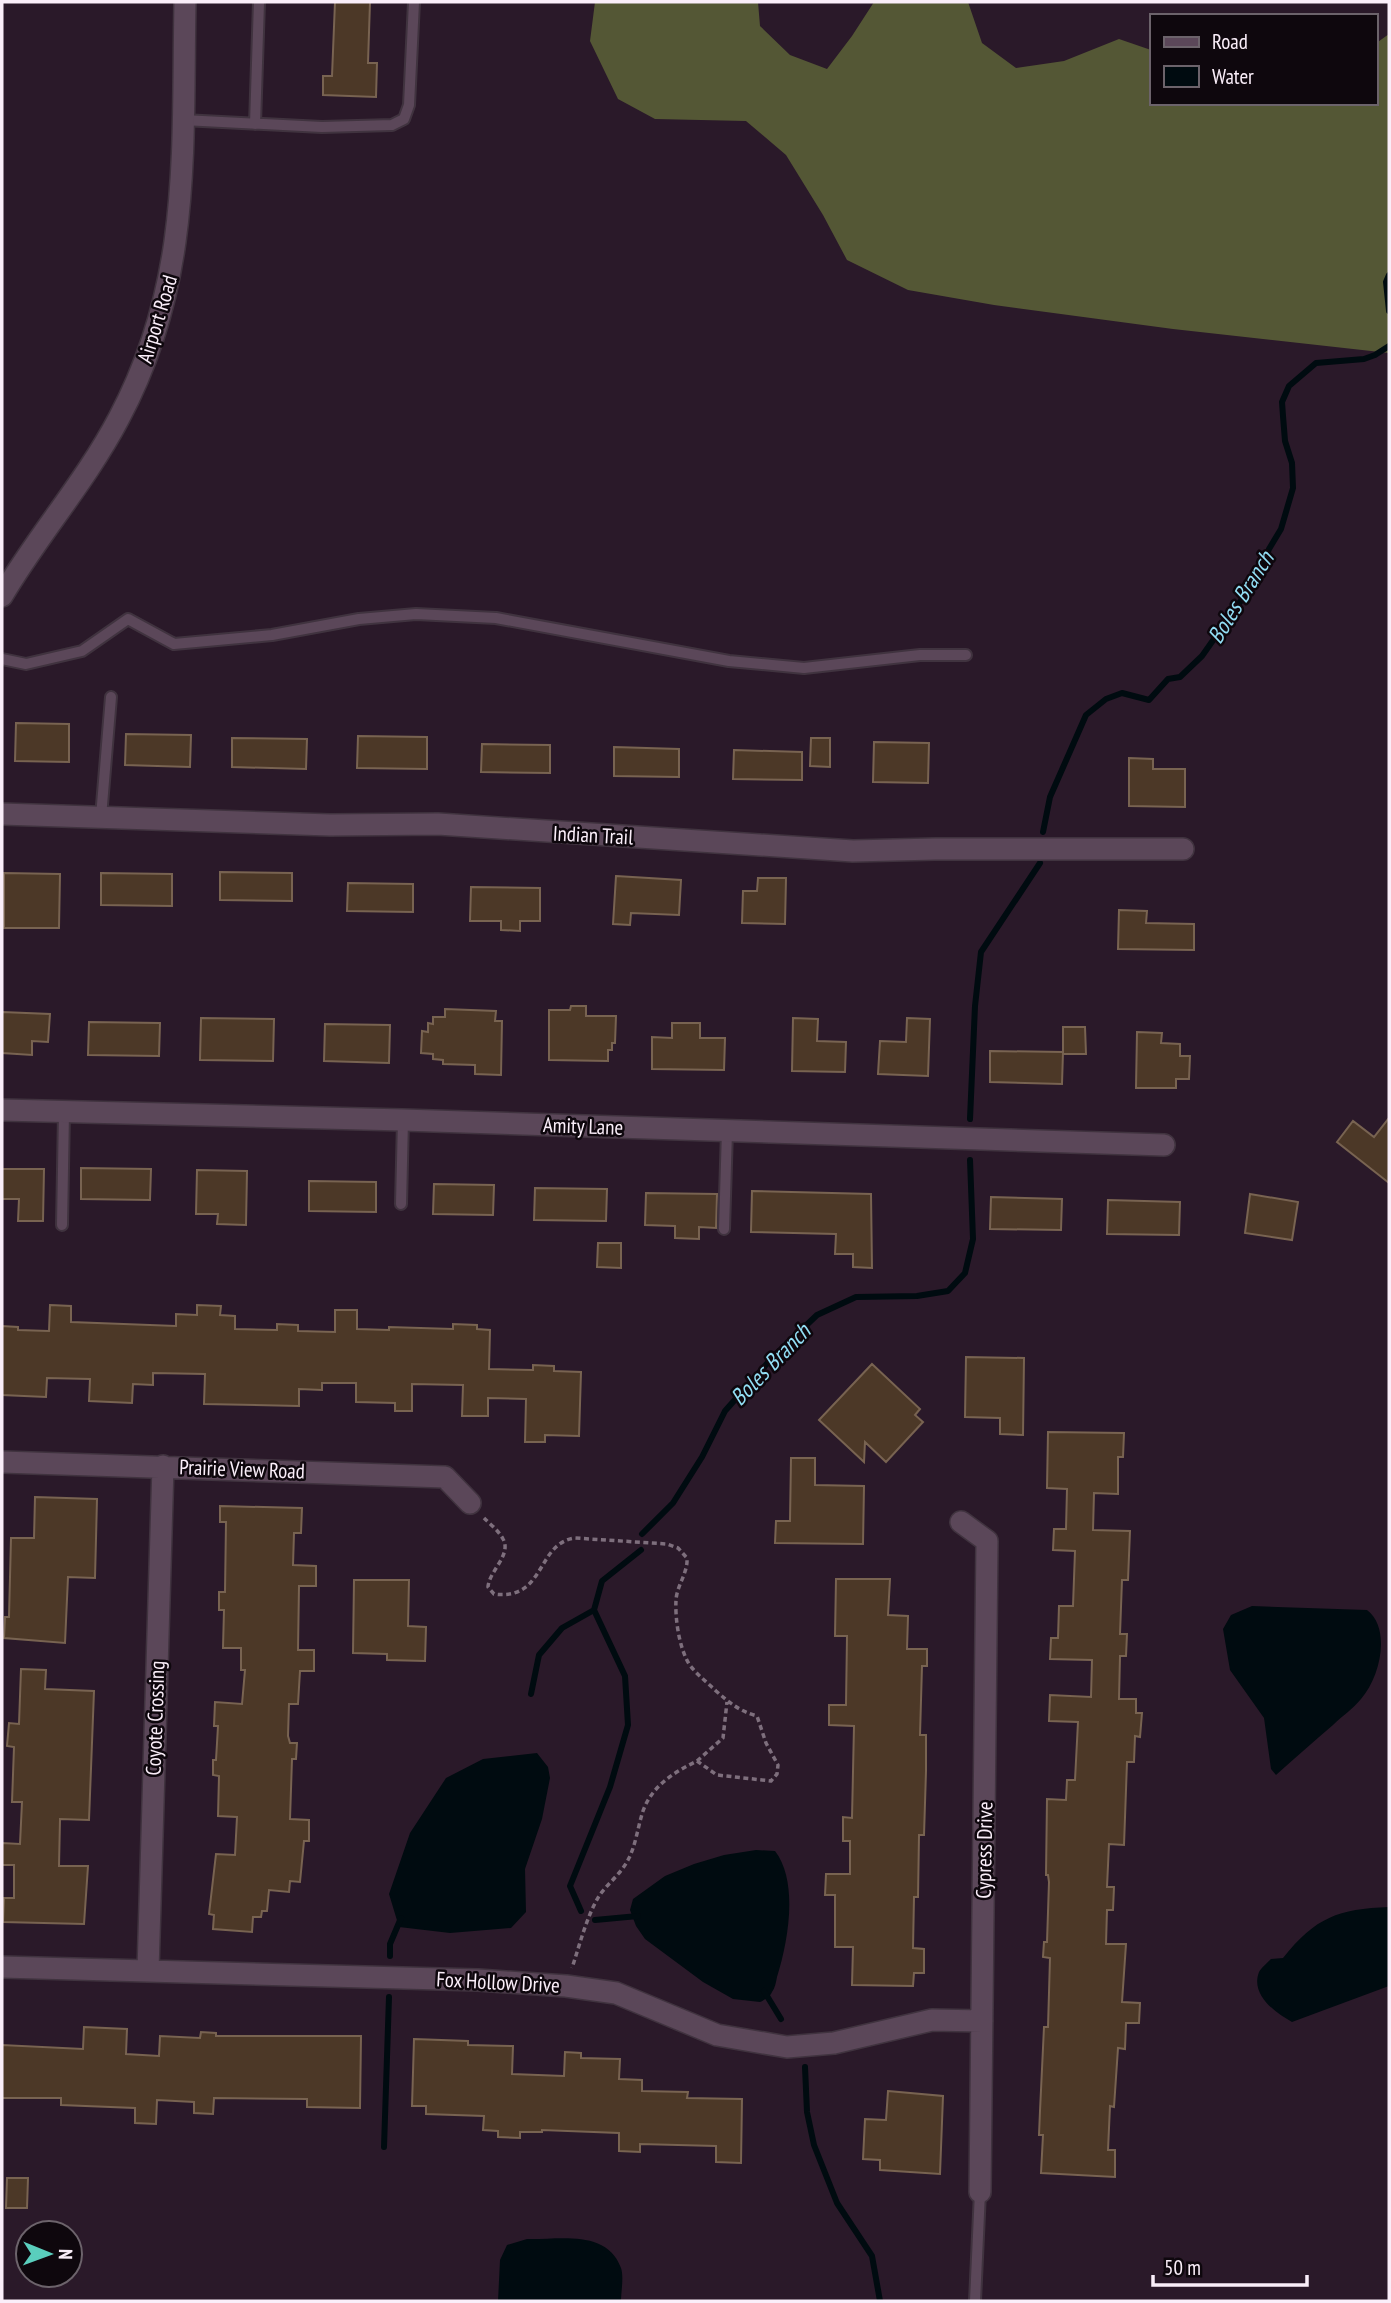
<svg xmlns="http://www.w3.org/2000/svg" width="1391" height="2303" font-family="'PT Sans Narrow',sans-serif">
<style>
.forest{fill:#545735}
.water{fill:#000b10}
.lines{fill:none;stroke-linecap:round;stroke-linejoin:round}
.stream{stroke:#000b10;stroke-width:6}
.building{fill:#4c3827;stroke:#786351;stroke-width:2}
.service-casing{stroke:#40333f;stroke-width:14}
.minor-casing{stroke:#40333f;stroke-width:24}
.tertiary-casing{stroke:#40333f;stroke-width:24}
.path{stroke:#7e6f7d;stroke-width:3.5;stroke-dasharray:5 3.5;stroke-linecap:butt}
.service{stroke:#5b4759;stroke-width:10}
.minor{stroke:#5b4759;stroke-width:21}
.tertiary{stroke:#5b4759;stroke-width:21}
.labels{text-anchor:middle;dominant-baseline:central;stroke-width:5;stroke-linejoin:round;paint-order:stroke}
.street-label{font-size:21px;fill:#faeef9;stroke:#0e070d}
.water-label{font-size:23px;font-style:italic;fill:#92def4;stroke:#0e070d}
</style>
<rect width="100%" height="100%" fill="#2a1929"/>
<path class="forest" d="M 595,2 L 758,2 L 760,26 L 790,55 L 827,69 L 852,36 L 874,2 L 968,2 L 982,43 L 1016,68 L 1064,61 L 1119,39 L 1151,50 L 1151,103 L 1375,103 L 1375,44 L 1389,34 L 1389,353 L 1173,329 L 994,305 L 908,290 L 847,260 L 823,215 L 786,155 L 746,121 L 655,119 L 618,99 L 590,41 Z"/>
<path class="water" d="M 1252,1606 L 1367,1610 C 1391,1628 1381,1676 1361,1699 C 1353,1709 1342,1716 1333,1725 C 1314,1741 1295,1758 1276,1775 L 1271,1769 L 1264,1718 L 1230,1670 L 1223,1629 L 1231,1615 Z
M 537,1753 L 548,1767 L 550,1778 L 542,1819 L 525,1869 L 526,1912 L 511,1928 L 450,1933 L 399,1927 L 389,1894 L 410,1833 L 446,1778 L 483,1759 Z
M 756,1850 L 775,1851 C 799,1882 788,1942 777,1977 C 776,1982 775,1988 772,1992 C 770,1997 764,2000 760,2002 L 733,1999 L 703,1982 L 645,1939 L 636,1926 L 630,1910 L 633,1899 L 665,1876 L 694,1864 L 724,1855 Z
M 1389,1907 L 1389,1986 L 1292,2022 C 1276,2013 1250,1995 1259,1972 C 1261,1968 1268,1962 1271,1959 L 1283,1958 C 1316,1917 1338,1909 1389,1907 Z
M 527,2239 C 559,2240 607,2229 621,2268 C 624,2277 621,2292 621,2301 L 498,2301 L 500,2260 L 507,2245 Z"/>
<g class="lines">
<path class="stream" d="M 1389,275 L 1386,282 L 1389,311
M 1043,832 L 1050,797 L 1086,715 L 1106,699 L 1122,693 L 1149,700 L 1168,679 L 1180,677 L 1202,656 L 1259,575 L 1269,549 L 1281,529 L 1293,488 L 1292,463 L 1285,441 L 1283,416 L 1282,402 L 1289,386 L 1316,363 L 1364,359 L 1375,355 L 1389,346
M 970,1119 L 975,1006 L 981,952 L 1040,863
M 642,1534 L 673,1503 L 702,1457 L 725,1411 L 772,1358 L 817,1315 L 856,1297 L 917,1296 L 948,1291 L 965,1273 L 973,1239 L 970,1160
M 531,1694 L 539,1655 L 562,1628 L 594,1610
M 581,1911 L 570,1886 L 610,1787 L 628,1725 L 625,1676 L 594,1610 L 602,1581 L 641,1550
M 595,1920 L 638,1916
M 390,1956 L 390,1944 L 401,1918
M 764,1991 L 781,2019
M 805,2067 L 807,2112 L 814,2145 L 837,2203 L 872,2256 L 880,2301
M 384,2147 L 389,1997"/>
</g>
<path class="building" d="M 335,2 L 370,2 L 368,63 L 377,63 L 376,97 L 323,95 L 323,76 L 332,76 Z
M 16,723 L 69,724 L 69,762 L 15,761 Z
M 126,734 L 191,735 L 190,767 L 125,765 Z
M 358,736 L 427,737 L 427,769 L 357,768 Z
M 232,738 L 307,739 L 306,769 L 232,767 Z
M 811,738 L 830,738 L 830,767 L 810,766 Z
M 874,742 L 929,743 L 928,783 L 873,782 Z
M 482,744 L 550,745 L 550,773 L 481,772 Z
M 614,747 L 679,749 L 679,777 L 614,776 Z
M 734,750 L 802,752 L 802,780 L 733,779 Z
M 1129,758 L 1153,759 L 1153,769 L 1185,769 L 1185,807 L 1129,806 Z
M 220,872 L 292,873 L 292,901 L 220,900 Z
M 4,873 L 60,874 L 59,928 L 4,928 Z
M 101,873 L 172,874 L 172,906 L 101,905 Z
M 616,876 L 681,880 L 679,915 L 631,913 L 630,925 L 613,924 Z
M 758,878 L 786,878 L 785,924 L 742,923 L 743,891 L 757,891 Z
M 348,883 L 413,884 L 413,912 L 347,911 Z
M 471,887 L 540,888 L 540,921 L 520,921 L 520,931 L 501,930 L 501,921 L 470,921 Z
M 1119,910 L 1147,911 L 1146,923 L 1194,924 L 1194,950 L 1118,949 Z
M 571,1006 L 586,1006 L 586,1016 L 616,1016 L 615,1043 L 612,1043 L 612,1050 L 608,1050 L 608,1061 L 549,1060 L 549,1010 L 570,1010 Z
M 445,1009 L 496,1011 L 495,1021 L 502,1021 L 501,1075 L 475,1074 L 475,1065 L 443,1064 L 443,1060 L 433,1059 L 433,1054 L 421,1053 L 422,1031 L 428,1032 L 428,1023 L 433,1024 L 433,1017 L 445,1017 Z
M 2,1012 L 50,1014 L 48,1042 L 32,1041 L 32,1055 L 2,1053 Z
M 201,1018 L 274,1019 L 273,1061 L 200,1060 Z
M 793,1018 L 818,1019 L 817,1041 L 846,1042 L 845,1072 L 792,1071 Z
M 907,1018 L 930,1019 L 928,1076 L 878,1074 L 880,1041 L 906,1042 Z
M 89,1022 L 160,1023 L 159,1056 L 88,1055 Z
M 672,1023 L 700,1023 L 700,1038 L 725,1038 L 724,1070 L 652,1069 L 652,1037 L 672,1038 Z
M 325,1024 L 390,1025 L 389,1063 L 324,1061 Z
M 1063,1027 L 1085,1027 L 1086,1054 L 1063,1054 Z
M 1137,1032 L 1162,1033 L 1161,1043 L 1180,1044 L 1180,1056 L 1190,1056 L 1189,1079 L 1176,1079 L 1176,1088 L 1136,1088 Z
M 990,1051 L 1063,1052 L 1062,1084 L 990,1082 Z
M 1389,1118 L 1389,1183 L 1337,1142 L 1353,1121 L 1374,1137 Z
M 81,1168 L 151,1169 L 150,1200 L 81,1199 Z
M 2,1169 L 44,1169 L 43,1221 L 18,1221 L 19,1199 L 2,1199 Z
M 197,1170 L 247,1171 L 246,1225 L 217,1224 L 218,1214 L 196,1214 Z
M 309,1181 L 376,1182 L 376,1212 L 309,1211 Z
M 434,1184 L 494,1185 L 493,1215 L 433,1214 Z
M 535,1188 L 607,1189 L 606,1221 L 534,1220 Z
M 752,1191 L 871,1194 L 872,1268 L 853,1267 L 853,1254 L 835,1254 L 836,1234 L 751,1232 Z
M 646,1193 L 717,1194 L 716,1228 L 699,1227 L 699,1239 L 675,1238 L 675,1226 L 645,1225 Z
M 1250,1194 L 1298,1202 L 1292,1240 L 1245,1233 Z
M 991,1197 L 1062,1199 L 1061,1230 L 990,1229 Z
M 1108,1200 L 1180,1202 L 1179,1235 L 1107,1234 Z
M 598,1243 L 621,1243 L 621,1268 L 597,1267 Z
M 50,1305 L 71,1306 L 71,1322 L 176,1326 L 176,1314 L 197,1315 L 197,1305 L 221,1306 L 220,1315 L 235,1316 L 235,1329 L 277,1330 L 277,1324 L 298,1325 L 298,1331 L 335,1332 L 335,1310 L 357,1310 L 357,1329 L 389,1330 L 389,1327 L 453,1329 L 453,1324 L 477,1325 L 477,1329 L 490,1330 L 489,1369 L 533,1370 L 533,1365 L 554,1366 L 554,1371 L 581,1372 L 579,1436 L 545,1435 L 545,1442 L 525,1442 L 526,1399 L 488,1398 L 488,1416 L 462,1416 L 463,1385 L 412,1384 L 412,1411 L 395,1411 L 395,1403 L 356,1402 L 356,1383 L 322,1383 L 322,1390 L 299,1389 L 299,1406 L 204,1404 L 205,1374 L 153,1373 L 153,1385 L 133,1384 L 132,1403 L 89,1401 L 90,1379 L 47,1378 L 46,1397 L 2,1395 L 2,1326 L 18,1327 L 18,1330 L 49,1331 Z
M 966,1357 L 1024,1358 L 1023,1435 L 1000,1434 L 1000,1418 L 965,1417 Z
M 872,1364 L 920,1409 L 915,1415 L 923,1422 L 886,1462 L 865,1442 L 864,1462 L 819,1420 Z
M 1048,1432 L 1124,1433 L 1123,1457 L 1118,1457 L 1118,1494 L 1094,1493 L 1093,1530 L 1130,1531 L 1128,1580 L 1122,1580 L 1120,1634 L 1127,1634 L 1126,1656 L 1120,1656 L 1119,1699 L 1136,1699 L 1136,1713 L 1142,1713 L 1140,1737 L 1135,1736 L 1134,1762 L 1127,1762 L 1124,1845 L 1109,1844 L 1107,1887 L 1114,1887 L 1113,1910 L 1107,1910 L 1106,1944 L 1126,1944 L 1122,2002 L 1140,2003 L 1139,2023 L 1126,2023 L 1125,2049 L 1118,2048 L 1114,2107 L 1110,2106 L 1108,2150 L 1115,2150 L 1115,2177 L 1041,2173 L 1043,2135 L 1039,2135 L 1040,2111 L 1044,2027 L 1048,2027 L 1050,1958 L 1043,1957 L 1044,1942 L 1047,1942 L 1049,1882 L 1048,1875 L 1046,1875 L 1047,1799 L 1066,1800 L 1067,1780 L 1075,1780 L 1078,1722 L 1049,1721 L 1050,1695 L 1091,1697 L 1092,1660 L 1050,1659 L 1051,1638 L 1058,1638 L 1059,1606 L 1073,1606 L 1075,1551 L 1053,1550 L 1054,1529 L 1066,1529 L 1067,1489 L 1047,1488 Z
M 791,1458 L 815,1458 L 815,1485 L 864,1486 L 863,1544 L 775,1543 L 776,1521 L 790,1521 Z
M 35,1497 L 97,1499 L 95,1578 L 68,1577 L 65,1643 L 4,1638 L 5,1617 L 9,1617 L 11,1538 L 34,1538 Z
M 220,1506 L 302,1508 L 301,1533 L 294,1533 L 293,1565 L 316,1566 L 316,1586 L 299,1586 L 298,1650 L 314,1650 L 314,1671 L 300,1671 L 298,1704 L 289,1704 L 288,1736 L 290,1743 L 297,1743 L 296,1759 L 292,1759 L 290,1819 L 309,1820 L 309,1841 L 304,1841 L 300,1882 L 290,1881 L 289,1892 L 269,1890 L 267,1911 L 262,1911 L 261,1917 L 253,1917 L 252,1932 L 213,1929 L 214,1915 L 209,1914 L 216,1854 L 235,1855 L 237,1817 L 218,1816 L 219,1776 L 213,1775 L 213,1760 L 216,1760 L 218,1726 L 214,1726 L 215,1702 L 242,1704 L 245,1670 L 241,1670 L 241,1648 L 223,1648 L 224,1610 L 219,1610 L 219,1592 L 225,1592 L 226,1522 L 220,1522 Z
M 836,1579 L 890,1579 L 888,1615 L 908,1616 L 907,1649 L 927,1649 L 927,1666 L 922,1666 L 920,1735 L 926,1735 L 926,1771 L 924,1835 L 919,1835 L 918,1897 L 914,1897 L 913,1948 L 924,1949 L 924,1973 L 914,1973 L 913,1986 L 852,1985 L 853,1947 L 835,1947 L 835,1895 L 825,1895 L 826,1874 L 850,1874 L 850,1841 L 843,1841 L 843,1817 L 852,1818 L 854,1726 L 829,1725 L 829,1705 L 846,1705 L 847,1636 L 835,1636 Z
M 354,1580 L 409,1580 L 408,1626 L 426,1627 L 425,1661 L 387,1660 L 387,1654 L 353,1653 Z
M 21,1669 L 46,1670 L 45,1689 L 94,1691 L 89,1820 L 60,1819 L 59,1866 L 88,1866 L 84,1924 L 3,1922 L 4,1898 L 14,1898 L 14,1865 L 2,1865 L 2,1843 L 20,1844 L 22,1802 L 12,1802 L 14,1747 L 7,1746 L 9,1723 L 19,1724 Z
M 84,2027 L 127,2029 L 126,2054 L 159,2056 L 160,2036 L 200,2038 L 201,2032 L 216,2033 L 216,2036 L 361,2036 L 360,2108 L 307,2107 L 307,2099 L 214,2098 L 213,2114 L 194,2113 L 194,2102 L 157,2100 L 156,2124 L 135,2123 L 135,2108 L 61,2105 L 61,2098 L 2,2098 L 2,2045 L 83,2049 Z
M 414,2039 L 468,2041 L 468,2045 L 513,2046 L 512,2074 L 564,2076 L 565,2052 L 581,2053 L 581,2058 L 620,2059 L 619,2079 L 642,2080 L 642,2091 L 688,2092 L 687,2098 L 742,2099 L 741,2163 L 716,2162 L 716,2146 L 640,2144 L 640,2152 L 619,2151 L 619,2133 L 542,2130 L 542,2132 L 520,2132 L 520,2138 L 498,2137 L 498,2131 L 483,2130 L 484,2116 L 426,2114 L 426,2106 L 412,2106 Z
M 888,2091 L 943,2096 L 940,2174 L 880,2170 L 880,2160 L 863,2159 L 865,2119 L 886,2120 Z
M 7,2178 L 28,2178 L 27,2208 L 6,2208 Z"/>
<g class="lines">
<g class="service-casing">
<path id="service" d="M 183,120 L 322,127 L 392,125 L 404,119 L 409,105 L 414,2
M 255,124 L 259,2
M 2,659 L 26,664 L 82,651 L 128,619 L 174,644 L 272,635 L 359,619 L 416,614 L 496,618 L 729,661 L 804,668 L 920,655 L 966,655
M 101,817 L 111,697
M 401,1204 L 403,1120
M 62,1225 L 64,1112
M 724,1229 L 727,1131
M 975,2301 L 980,2192"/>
</g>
<g class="minor-casing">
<path id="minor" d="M 2,814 L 330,825 L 438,824 L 853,851 L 935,849 L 1183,849
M 2,1110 L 403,1120 L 1164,1145
M 2,1462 L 445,1477 L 470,1503
M 961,1522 L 987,1541 L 980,2192
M 2,1967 L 478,1980 L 566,1986 L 616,1993 L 717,2035 L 787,2047 L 834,2043 L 932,2020 L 982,2021
M 148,1971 L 163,1466"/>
</g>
<g class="tertiary-casing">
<path id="tertiary" d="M 2,596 C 38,535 86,481 119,418 C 192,281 182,151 185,2"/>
</g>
<path class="path" d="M 484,1518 C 490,1524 499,1531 503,1539 C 512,1555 489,1571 488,1587 L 494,1594 C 546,1601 536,1543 575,1538 L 667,1544 L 678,1548 L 687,1558 C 688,1573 677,1585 676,1600 C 675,1619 679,1647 689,1664 C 697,1675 707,1682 716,1691 C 730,1703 739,1711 757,1716 L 766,1743 L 778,1765 L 777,1774 L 771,1781 L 717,1775 L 697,1761 C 674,1772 652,1786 643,1811 C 638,1826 636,1844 629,1858 C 622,1873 608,1883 599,1896 C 586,1918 580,1944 572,1968
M 697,1761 L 723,1738 L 727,1702"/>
<use href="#service" class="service"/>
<use href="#minor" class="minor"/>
<use href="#tertiary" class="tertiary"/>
</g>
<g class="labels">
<g class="street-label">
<text transform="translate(157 319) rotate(-73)">Airport Road</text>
<text transform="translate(593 835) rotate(3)">Indian Trail</text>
<text transform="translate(583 1126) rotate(2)">Amity Lane</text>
<text transform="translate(242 1469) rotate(2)">Prairie View Road</text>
<text transform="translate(155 1718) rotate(-88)">Coyote Crossing</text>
<text transform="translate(984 1850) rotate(-89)">Cypress Drive</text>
<text transform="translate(498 1982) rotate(3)">Fox Hollow Drive</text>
</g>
<g class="water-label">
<text transform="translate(1240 597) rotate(-58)">Boles Branch</text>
<text transform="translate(770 1364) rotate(-46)">Boles Branch</text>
</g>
</g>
<rect width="1391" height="2303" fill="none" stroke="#faeef9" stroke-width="7"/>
<rect x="1150" y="14" width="228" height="91" fill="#0e070d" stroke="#6c636b" stroke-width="2"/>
<rect x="1164" y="37" width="35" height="10" fill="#5b4759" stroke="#6c636b" stroke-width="2"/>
<text x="1212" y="49" font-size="21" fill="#faeef9">Road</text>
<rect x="1164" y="66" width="35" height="21" fill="#000b10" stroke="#6c636b" stroke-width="2"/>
<text x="1212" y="84" font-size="21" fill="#faeef9">Water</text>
<g transform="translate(49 2254) rotate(91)"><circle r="33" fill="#0e070d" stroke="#6c636b" stroke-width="2"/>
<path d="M0-5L12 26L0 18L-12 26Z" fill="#5acebd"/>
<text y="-10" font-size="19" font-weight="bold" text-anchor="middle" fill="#faeef9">N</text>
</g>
<path d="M1153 2275v10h154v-10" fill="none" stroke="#faeef9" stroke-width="3.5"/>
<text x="1164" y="2275" font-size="21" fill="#faeef9" stroke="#0e070d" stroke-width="5" paint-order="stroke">50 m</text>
</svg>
